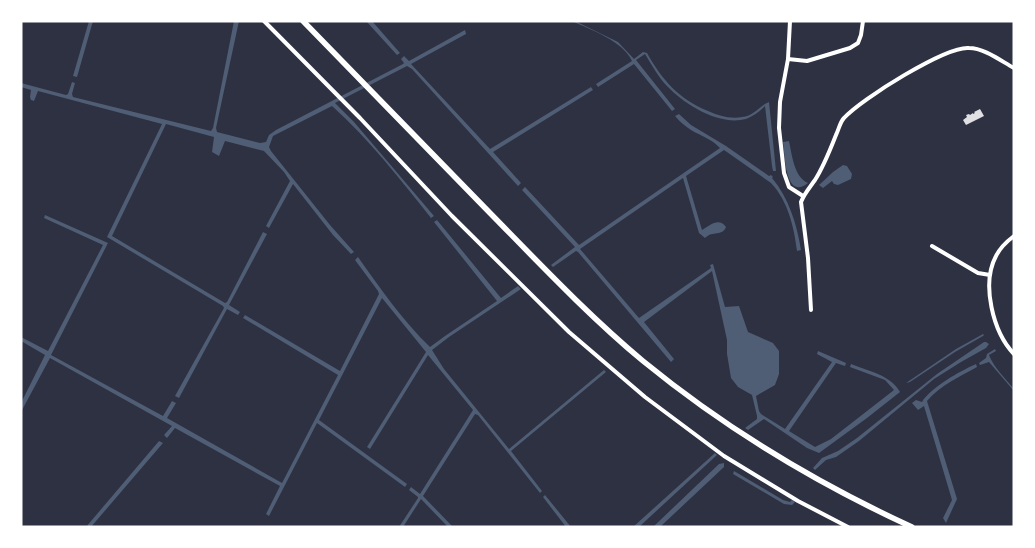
<svg xmlns="http://www.w3.org/2000/svg" width="1035" height="548" font-family="'Noto Serif',serif">
<style>
.water{fill:#4f5d75}
.building{fill:#e0e0e3}
.lines{fill:none;stroke-linecap:round;stroke-linejoin:round}
.minor{stroke:#fff;stroke-width:4}
.primary{stroke:#fff;stroke-width:5.5}
</style>
<rect width="100%" height="100%" fill="#2d3142"/>
<path class="water" d="M 89,21 L 93,21 L 77,77 L 73,76 Z
M 234,21 L 239,21 L 216,128 L 217,132 L 260,143 L 266,142 L 269,135 L 276,130 L 403,64 L 404,63 L 401,59 L 404,56 L 409,61 L 465,30 L 466,34 L 411,64 L 490,149 L 591,87 L 593,90 L 493,152 L 521,183 L 518,186 L 412,69 L 407,66 L 335,103 L 354,122 L 434,216 L 431,218 C 400,179 369,139 332,106 L 273,136 L 269,147 L 271,151 L 330,225 L 354,252 L 351,254 L 333,235 L 293,184 L 269,228 L 266,226 L 290,181 L 284,172 L 264,151 L 225,141 L 219,156 L 212,152 L 214,137 L 166,124 L 112,236 L 225,303 L 227,302 L 263,232 L 267,234 L 229,305 L 240,312 L 238,315 L 227,309 L 179,398 L 175,396 L 224,308 L 223,306 L 107,237 L 162,124 L 38,91 L 34,101 L 31,100 L 30,97 L 31,90 L 21,87 L 21,83 L 66,95 L 68,94 L 72,82 L 75,83 L 72,94 L 73,97 L 211,131 L 213,128 Z
M 366,21 L 372,21 L 400,53 L 397,55 Z
M 572,21 L 575,21 L 618,42 L 634,59 L 643,52 L 647,53 C 662,80 679,99 708,111 C 719,116 730,119 742,117 C 754,116 759,106 769,102 L 776,171 L 773,171 L 772,166 L 765,106 C 760,111 754,116 746,119 C 719,126 685,105 667,86 C 658,77 652,65 645,54 L 636,60 L 675,109 L 672,111 L 634,64 L 598,87 L 596,84 L 632,61 C 623,41 591,30 572,21 Z
M 679,114 L 691,125 L 726,146 L 769,176 L 771,175 L 773,177 L 772,178 C 789,198 797,225 801,250 L 797,251 C 794,227 788,201 771,183 L 724,150 L 686,176 L 702,230 C 710,225 719,217 726,227 C 722,237 713,230 705,238 L 699,233 L 683,178 L 580,249 L 639,318 L 711,268 L 710,265 L 713,264 L 725,307 L 739,306 L 748,332 L 773,343 L 779,351 L 779,374 L 775,385 L 756,396 L 759,411 L 761,414 L 785,429 L 832,362 L 817,354 L 818,351 L 846,363 L 845,366 L 836,363 L 789,431 L 815,447 L 831,439 L 894,390 L 885,380 L 850,367 L 851,364 C 868,371 891,375 900,392 L 867,418 L 819,453 L 807,448 L 764,419 L 748,430 L 745,428 L 757,419 L 757,416 L 752,395 L 738,387 L 731,378 L 727,354 L 727,340 L 712,271 L 644,322 L 674,359 L 671,362 L 578,252 L 576,251 L 553,267 L 551,265 L 575,247 L 522,190 L 525,187 L 579,245 L 720,148 C 712,139 701,136 691,130 C 685,126 680,122 675,116 Z
M 789,141 C 792,155 794,177 808,183 C 785,201 785,156 783,142 Z
M 843,165 L 847,166 L 852,174 L 851,179 L 838,185 L 834,184 L 832,181 L 823,188 L 819,185 L 833,172 Z
M 45,215 L 108,243 L 51,355 L 163,416 L 172,401 L 176,403 L 167,418 L 282,483 L 338,375 L 243,318 L 245,315 L 340,371 L 379,294 L 378,291 L 355,260 L 358,257 C 380,288 403,321 430,347 L 445,336 L 497,301 L 434,222 L 437,220 L 501,298 L 518,286 L 521,289 L 449,337 L 432,350 L 444,369 L 509,449 L 604,370 L 606,372 L 511,451 L 542,491 L 540,493 L 478,415 L 475,414 L 423,496 L 453,527 L 448,527 L 421,499 L 403,527 L 399,527 L 418,498 L 418,497 L 409,490 L 411,487 L 420,494 L 473,410 L 428,355 L 370,449 L 367,447 L 426,352 L 382,298 L 319,420 L 407,484 L 405,487 L 317,423 L 269,516 L 266,514 L 280,486 L 175,428 L 167,438 L 164,435 L 172,426 L 50,358 L 21,412 L 21,403 L 45,355 L 21,341 L 21,337 L 48,351 L 103,245 L 44,218 Z
M 983,334 L 984,335 L 983,336 L 955,352 L 910,382 L 906,383 L 956,349 Z
M 984,342 L 986,342 L 989,344 L 986,348 L 961,362 L 934,379 L 859,441 L 836,457 L 826,460 L 815,470 L 813,468 L 822,458 L 838,451 L 857,438 L 937,374 Z
M 995,349 L 996,351 L 989,355 C 994,368 1005,378 1014,389 L 1014,391 L 989,362 L 980,365 L 979,363 L 986,358 L 987,354 Z
M 976,364 L 977,367 C 959,377 941,385 927,401 L 957,499 L 946,523 L 943,518 L 952,500 L 924,406 L 918,410 L 912,403 L 916,400 L 922,402 C 930,388 960,371 976,364 Z
M 159,441 L 163,443 L 91,527 L 86,527 Z
M 715,453 L 717,455 L 639,527 L 633,527 Z
M 724,463 L 724,467 L 660,527 L 653,527 L 719,464 Z
M 734,471 L 783,500 L 790,502 L 792,500 L 795,502 L 792,505 L 784,504 L 733,474 Z
M 545,495 L 571,527 L 566,527 L 543,497 Z"/>
<path class="building" d="M 980,109 L 984,116 L 966,125 L 963,120 L 967,117 L 966,115 L 969,114 L 970,115 L 973,113 L 973,114 L 975,113 L 974,112 Z"/>
<g class="lines">
<path class="minor" d="M 264,21 L 360,118 L 452,216 L 569,332 L 645,397 L 724,456 L 798,501 L 848,527
M 790,21 L 788,59 L 780,102 L 779,128 L 784,173 L 789,187 L 803,196
M 788,59 L 807,61 L 850,48 L 858,43 L 861,35 L 863,21
M 1014,236 C 1006,242 1000,248 996,256 C 981,284 993,332 1014,354
M 932,246 L 978,273 L 990,275
M 811,310 L 808,258 L 801,202 C 804,194 810,187 815,180 C 824,166 830,150 836,135 C 839,129 840,122 844,118 C 861,99 946,46 969,48 C 984,48 1001,61 1014,68"/>
<path class="primary" d="M 303,21 C 366,85 428,149 490,213 C 540,264 589,316 643,361 C 725,428 816,483 912,527"/>
</g>
<rect width="1035" height="548" fill="none" stroke="#ffffff" stroke-width="45"/>
</svg>
